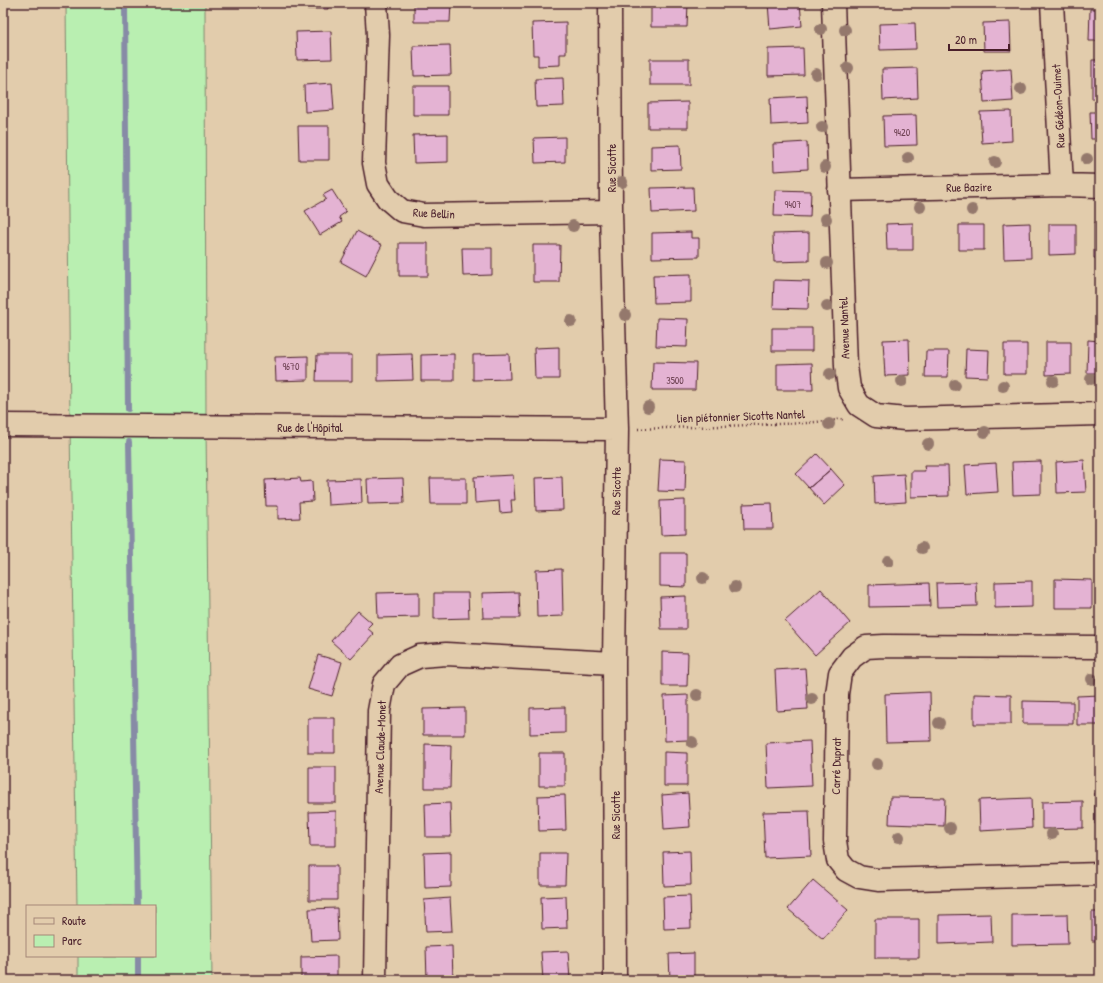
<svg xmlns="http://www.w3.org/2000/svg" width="1103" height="983" font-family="'Patrick Hand',sans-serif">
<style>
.green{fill:#b9efb1;stroke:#82876e}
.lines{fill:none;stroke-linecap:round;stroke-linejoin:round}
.stream{stroke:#878ba6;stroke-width:6}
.building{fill:#e4b3d3;stroke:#4a1f2b}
.minor-casing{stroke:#4a1f2b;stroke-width:25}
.path{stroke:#4a1f2b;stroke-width:2.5;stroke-dasharray:1 3;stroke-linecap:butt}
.minor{stroke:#e2ccac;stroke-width:22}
.tree{fill:#94786c}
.labels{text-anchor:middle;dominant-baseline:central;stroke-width:3;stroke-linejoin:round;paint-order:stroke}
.number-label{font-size:10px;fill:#704455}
.street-label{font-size:12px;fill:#4a1f2b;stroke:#e2ccac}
</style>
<rect width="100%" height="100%" fill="#e2ccac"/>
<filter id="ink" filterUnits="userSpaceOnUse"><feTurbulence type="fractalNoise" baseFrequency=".025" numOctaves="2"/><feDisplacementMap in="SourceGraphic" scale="8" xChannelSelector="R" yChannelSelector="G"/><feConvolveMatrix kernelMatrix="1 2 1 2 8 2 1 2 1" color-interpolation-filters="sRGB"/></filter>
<g filter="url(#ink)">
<path class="green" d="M 66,3 L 205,3 L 206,427 L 212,980 L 78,980 L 78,956 L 155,956 L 155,906 L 77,906 L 70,425 Z"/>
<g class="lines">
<path class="stream" d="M 125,3 L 128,409
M 129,442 L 137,906
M 138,980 L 138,956"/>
</g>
<path class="building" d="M 300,3 L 328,3 L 328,9 L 300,9 Z
M 414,3 L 451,3 L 450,22 L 414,22 Z
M 535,3 L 565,3 L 565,5 L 535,6 Z
M 651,3 L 688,3 L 687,27 L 651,27 Z
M 768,3 L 800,3 L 802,26 L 770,29 Z
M 977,3 L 1009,3 L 1009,4 L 977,5 Z
M 1090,9 L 1100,9 L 1100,41 L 1089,41 Z
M 566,22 L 566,54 L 560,54 L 560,65 L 538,66 L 538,55 L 533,55 L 532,23 Z
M 1010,22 L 1011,51 L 984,51 L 983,23 Z
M 915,23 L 916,49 L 880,50 L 879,24 Z
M 331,31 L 332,59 L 297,60 L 296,32 Z
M 450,45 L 451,75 L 414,76 L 413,46 Z
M 803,48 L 804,75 L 768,76 L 768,49 Z
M 650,59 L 689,59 L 689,85 L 650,85 Z
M 1092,60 L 1100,60 L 1100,99 L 1092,99 Z
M 917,68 L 918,98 L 883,100 L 882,69 Z
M 1011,69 L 1013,101 L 984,103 L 982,71 Z
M 563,78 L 564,106 L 536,107 L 535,79 Z
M 332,83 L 334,110 L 305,112 L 304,85 Z
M 413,86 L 448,86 L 448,115 L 413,115 Z
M 807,96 L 808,123 L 771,125 L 770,98 Z
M 688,102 L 688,128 L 648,128 L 648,103 Z
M 1011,111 L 1012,141 L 982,143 L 980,112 Z
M 1090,112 L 1100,112 L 1100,139 L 1091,139 Z
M 916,115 L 917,145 L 884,146 L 883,116 Z
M 298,126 L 329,126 L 329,160 L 299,160 Z
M 448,134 L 448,162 L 414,163 L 413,135 Z
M 565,137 L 565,162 L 535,163 L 534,138 Z
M 807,142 L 808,169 L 774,171 L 773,144 Z
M 680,145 L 681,169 L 651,170 L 651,146 Z
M 693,187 L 694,211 L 652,213 L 651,188 Z
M 332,190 L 346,212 L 339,217 L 342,222 L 320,235 L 305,211 L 326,199 L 323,195 Z
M 775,190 L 811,191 L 810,217 L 774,216 Z
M 913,223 L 913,250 L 887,250 L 886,224 Z
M 1030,223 L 1031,258 L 1004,259 L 1003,224 Z
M 1094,223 L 1100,223 L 1100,258 L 1094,258 Z
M 1049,224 L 1076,224 L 1076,254 L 1049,255 Z
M 959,225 L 984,225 L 984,250 L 959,250 Z
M 357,231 L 382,245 L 366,276 L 341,262 Z
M 691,232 L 691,238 L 699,238 L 699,257 L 652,258 L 652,233 Z
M 809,233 L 809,261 L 774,262 L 773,234 Z
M 399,243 L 428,243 L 428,276 L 399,276 Z
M 533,245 L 560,245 L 559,282 L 533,282 Z
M 462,248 L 492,248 L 492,275 L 463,276 Z
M 691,274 L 691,302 L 654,303 L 653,275 Z
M 774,280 L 809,281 L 808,309 L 773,308 Z
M 657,318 L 688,319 L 687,347 L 656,346 Z
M 772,328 L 812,328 L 812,351 L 772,351 Z
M 909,339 L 910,375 L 885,376 L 883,340 Z
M 1088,340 L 1100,341 L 1100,373 L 1087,373 Z
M 1046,342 L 1071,342 L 1071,374 L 1046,375 Z
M 1004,344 L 1027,344 L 1027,374 L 1004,374 Z
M 559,347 L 559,379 L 535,379 L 534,348 Z
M 966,349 L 989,350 L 988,377 L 965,376 Z
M 926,351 L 949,351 L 948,377 L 925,377 Z
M 412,354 L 413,380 L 378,381 L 378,355 Z
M 454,354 L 454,381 L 421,381 L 421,355 Z
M 509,354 L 510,379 L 473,380 L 473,355 Z
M 317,355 L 352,355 L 352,381 L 316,381 Z
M 308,356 L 308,380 L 276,381 L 275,357 Z
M 653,362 L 696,363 L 695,390 L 652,390 Z
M 812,363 L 813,390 L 777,390 L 777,364 Z
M 817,454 L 831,469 L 809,488 L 796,474 Z
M 660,459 L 686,460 L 685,492 L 658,491 Z
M 1084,460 L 1086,492 L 1057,493 L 1056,462 Z
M 1041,461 L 1041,494 L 1013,495 L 1012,462 Z
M 996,463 L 998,492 L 967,494 L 965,465 Z
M 924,466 L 948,466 L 949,496 L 911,497 L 911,471 L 925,471 Z
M 831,469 L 845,485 L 824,505 L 809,488 Z
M 904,474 L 906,502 L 875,504 L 874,476 Z
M 513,475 L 515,500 L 511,500 L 512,512 L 500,513 L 499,501 L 475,503 L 474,477 Z
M 562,477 L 563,510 L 536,511 L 535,478 Z
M 300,478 L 301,482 L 312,481 L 313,501 L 299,502 L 300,518 L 278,519 L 278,506 L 266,506 L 265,480 Z
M 403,478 L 404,503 L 368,504 L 367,479 Z
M 430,478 L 466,478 L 466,504 L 431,504 Z
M 361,479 L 362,503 L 328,505 L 327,480 Z
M 685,500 L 685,534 L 661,535 L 660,501 Z
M 772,503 L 773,529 L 744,529 L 743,504 Z
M 660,553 L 686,553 L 686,587 L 660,586 Z
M 562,569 L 563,616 L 537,617 L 536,570 Z
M 1055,579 L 1092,580 L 1092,608 L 1055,608 Z
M 1032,581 L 1032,607 L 995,608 L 995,582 Z
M 976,582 L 977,606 L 937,607 L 936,583 Z
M 929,583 L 930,606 L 869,607 L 869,585 Z
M 821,589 L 850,623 L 815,655 L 785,621 Z
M 419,592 L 419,617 L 378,618 L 377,593 Z
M 519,592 L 520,618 L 483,618 L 482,593 Z
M 434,593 L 468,593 L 469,618 L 434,619 Z
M 686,596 L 686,629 L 661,629 L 660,597 Z
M 358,611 L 372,623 L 367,628 L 374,634 L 351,659 L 331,641 Z
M 662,652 L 688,653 L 687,686 L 662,686 Z
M 318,655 L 342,662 L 332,696 L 308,689 Z
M 805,668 L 808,709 L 777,711 L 775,670 Z
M 930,692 L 931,741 L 886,742 L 885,694 Z
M 974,694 L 1011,695 L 1011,724 L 974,724 Z
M 688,695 L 688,740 L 665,741 L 664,696 Z
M 1100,695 L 1100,725 L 1077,725 L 1077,696 Z
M 1023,701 L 1073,702 L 1073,724 L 1023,724 Z
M 565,707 L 565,733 L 530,734 L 530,708 Z
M 465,708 L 465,735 L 423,735 L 423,709 Z
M 308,718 L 335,718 L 335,753 L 308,753 Z
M 810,741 L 812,786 L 768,788 L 766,743 Z
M 425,744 L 451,745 L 450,788 L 425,788 Z
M 664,752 L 687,753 L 687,786 L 664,786 Z
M 539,753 L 565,753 L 565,786 L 539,786 Z
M 309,767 L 336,767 L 336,803 L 309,803 Z
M 688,793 L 690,827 L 664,829 L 662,795 Z
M 1095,793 L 1100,793 L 1100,824 L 1095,824 Z
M 565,795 L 566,830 L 539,831 L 538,796 Z
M 890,797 L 945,798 L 944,826 L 889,824 Z
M 1031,798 L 1032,828 L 980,831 L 979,800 Z
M 1083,801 L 1083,828 L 1042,829 L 1042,802 Z
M 450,803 L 451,837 L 426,837 L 425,804 Z
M 336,811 L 336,846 L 310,846 L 309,812 Z
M 809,811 L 811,856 L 765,858 L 763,812 Z
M 690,851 L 691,885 L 664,886 L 663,852 Z
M 451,852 L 451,887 L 425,888 L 424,853 Z
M 540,853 L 566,853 L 565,885 L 540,885 Z
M 309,866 L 337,866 L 337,900 L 309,900 Z
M 813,880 L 848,910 L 823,939 L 788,909 Z
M 566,896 L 567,928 L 542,929 L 541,897 Z
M 690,896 L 691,928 L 664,929 L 663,897 Z
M 450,898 L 452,931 L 426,932 L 424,900 Z
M 337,908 L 338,940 L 311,941 L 309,909 Z
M 1092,912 L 1100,912 L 1100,941 L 1092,941 Z
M 991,914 L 992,942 L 939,944 L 939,915 Z
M 1067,914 L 1068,944 L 1012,945 L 1012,915 Z
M 875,919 L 919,919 L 919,958 L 875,958 Z
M 452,946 L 453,980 L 427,980 L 426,947 Z
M 568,951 L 570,980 L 543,980 L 541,952 Z
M 694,953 L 694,980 L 670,980 L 669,954 Z
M 337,956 L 337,980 L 301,980 L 301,957 Z"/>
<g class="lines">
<g class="minor-casing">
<path id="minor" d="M 376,3 L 378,35 L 374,163 L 378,184 L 388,199 L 402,211 L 424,215 L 611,212
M 610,3 L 611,212 L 617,429 L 614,663 L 615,980
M 833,3 L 846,366 L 849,388 L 859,405 L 876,416 L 905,419 L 1100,414
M 1052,3 L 1062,185
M 839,190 L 1062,185 L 1100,186
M 3,425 L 617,429
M 1100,647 L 884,646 L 866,647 L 852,657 L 840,673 L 837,694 L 835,841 L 838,860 L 846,870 L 859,877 L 878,880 L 1100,874
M 375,980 L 379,711 L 384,684 L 400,665 L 420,656 L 446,654 L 614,663"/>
</g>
<path class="path" d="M 638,429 L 806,423 L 845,419"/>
<use href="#minor" class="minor"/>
</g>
<g class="tree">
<circle cx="821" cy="29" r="6"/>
<circle cx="845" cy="30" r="6"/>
<circle cx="848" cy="68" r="6"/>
<circle cx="816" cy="74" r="6"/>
<circle cx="1021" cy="89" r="6"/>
<circle cx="822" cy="127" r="6"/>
<circle cx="908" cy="158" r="6"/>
<circle cx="1087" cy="159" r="6"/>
<circle cx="995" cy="162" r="6"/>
<circle cx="825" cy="167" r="6"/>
<circle cx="622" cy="182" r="6"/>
<circle cx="920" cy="207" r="6"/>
<circle cx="972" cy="210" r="6"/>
<circle cx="826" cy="219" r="6"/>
<circle cx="573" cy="226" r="6"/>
<circle cx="827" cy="263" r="6"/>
<circle cx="827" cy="306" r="6"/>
<circle cx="625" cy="315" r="6"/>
<circle cx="571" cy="321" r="6"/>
<circle cx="830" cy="374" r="6"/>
<circle cx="1091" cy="379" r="6"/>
<circle cx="902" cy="381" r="6"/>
<circle cx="1053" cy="381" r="6"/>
<circle cx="955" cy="385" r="6"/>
<circle cx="1003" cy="386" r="6"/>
<circle cx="648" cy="407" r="6"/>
<circle cx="829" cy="424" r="6"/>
<circle cx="985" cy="432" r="6"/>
<circle cx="928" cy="444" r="6"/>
<circle cx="922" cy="548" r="6"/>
<circle cx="888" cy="561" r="6"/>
<circle cx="703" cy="578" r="6"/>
<circle cx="735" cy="587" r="6"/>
<circle cx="1092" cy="679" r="6"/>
<circle cx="697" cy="695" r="6"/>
<circle cx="812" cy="699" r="6"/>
<circle cx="939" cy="723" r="6"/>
<circle cx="692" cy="742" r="6"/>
<circle cx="877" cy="764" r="6"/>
<circle cx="950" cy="828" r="6"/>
<circle cx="1052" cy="834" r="6"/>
<circle cx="899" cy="837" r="6"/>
</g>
</g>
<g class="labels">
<g class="number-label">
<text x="902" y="132">9420</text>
<text x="793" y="204">9407</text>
<text x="291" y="366">9670</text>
<text x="675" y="380">3500</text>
</g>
<g class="street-label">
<text transform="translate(1058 106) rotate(-93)">Rue Gédéon-Ouimet</text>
<text transform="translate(611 168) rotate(-90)">Rue Sicotte</text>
<text transform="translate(969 187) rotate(-1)">Rue Bazire</text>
<text transform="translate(434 213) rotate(3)">Rue Bellin</text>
<text transform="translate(844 328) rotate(-92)">Avenue Nantel</text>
<text transform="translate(741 416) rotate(-2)">lien piétonnier Sicotte Nantel</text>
<text x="310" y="427">Rue de l'Hôpital</text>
<text transform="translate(616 491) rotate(-89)">Rue Sicotte</text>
<text transform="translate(380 747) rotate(-88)">Avenue Claude-Monet</text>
<text transform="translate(836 766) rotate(-89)">Carré Duprat</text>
<text transform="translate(615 815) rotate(-90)">Rue Sicotte</text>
</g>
</g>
<rect width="1103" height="983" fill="none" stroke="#e2ccac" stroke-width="16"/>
<rect x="8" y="8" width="1087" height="967" fill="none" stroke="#4a1f2b" stroke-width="1.5" filter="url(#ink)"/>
<rect x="26" y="905" width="130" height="52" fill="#e2ccac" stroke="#a58778"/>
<rect x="34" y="918" width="20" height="6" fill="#e2ccac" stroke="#a58778"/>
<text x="62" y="925" font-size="12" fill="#4a1f2b">Route</text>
<rect x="34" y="935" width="20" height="12" fill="#b9efb1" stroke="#a58778"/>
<text x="62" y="945" font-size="12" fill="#4a1f2b">Parc</text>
<path d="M949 44v6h60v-6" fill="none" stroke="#4a1f2b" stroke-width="2"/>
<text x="955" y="44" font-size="12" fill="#4a1f2b" stroke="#e2ccac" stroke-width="3" paint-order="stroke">20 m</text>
</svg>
